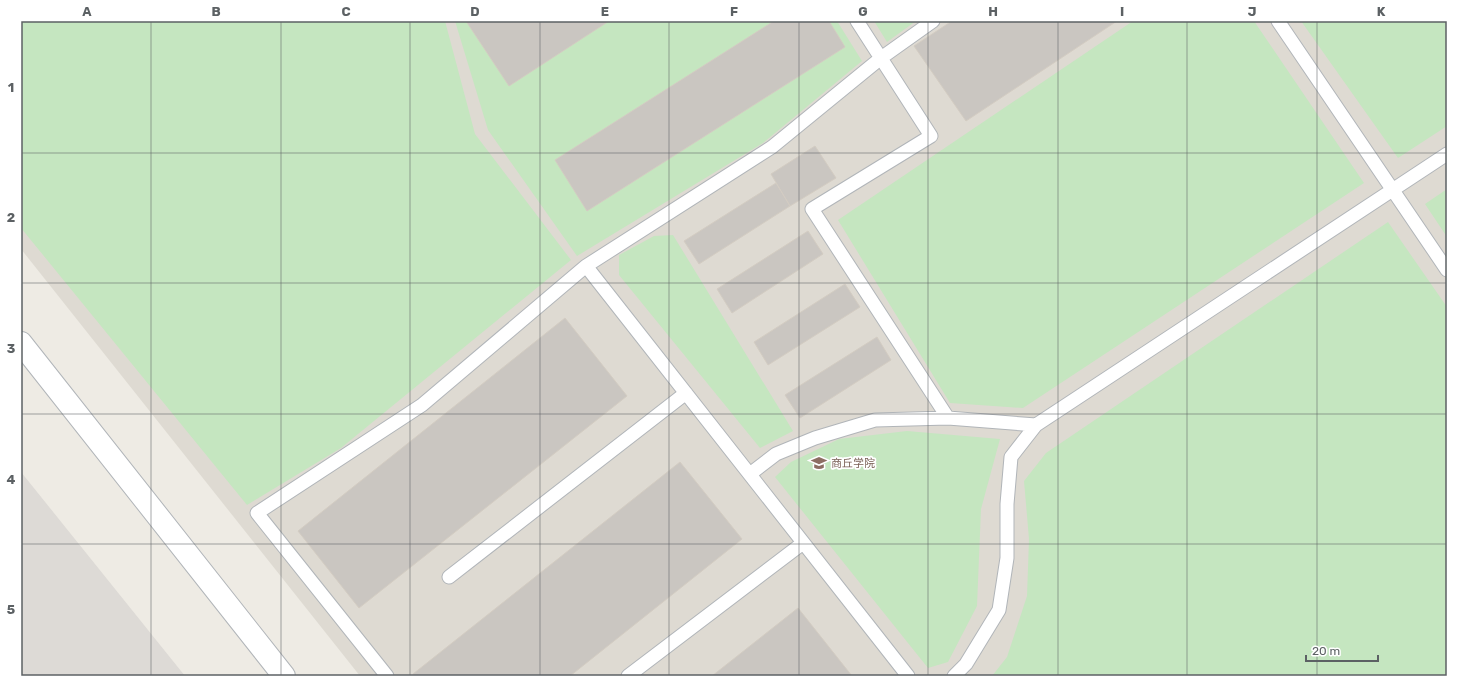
<svg xmlns="http://www.w3.org/2000/svg" width="1468" height="697" font-family="Rubik,'Noto Sans SC',sans-serif">
<style>
.industrial{fill:#dddad6}
.education{fill:#dedad2}
.green{fill:#c5e6c0}
.building{fill:#cac6c1;stroke:#d3ccc2}
.lines{fill:none;stroke-linecap:round;stroke-linejoin:round}
.lane-casing{stroke:#b1b5b9;stroke-width:15}
.street-casing{stroke:#b1b5b9;stroke-width:24}
.lane{stroke:#fff;stroke-width:13}
.street{stroke:#fff;stroke-width:22}
.grid{fill:none;stroke:#5c6164;stroke-width:1;stroke-opacity:0.55}
.labels{text-anchor:middle;dominant-baseline:central;stroke-width:3.5;stroke-linejoin:round;paint-order:stroke}
.education-label{font-size:11px;fill:#785e54;stroke:#fff;text-anchor:start}
.neatline{fill:none;stroke:#5c6164;stroke-width:1.5}
.grid-label{font-size:13px;text-anchor:middle;font-weight:bold;fill:#5c6164}
</style>
<rect width="100%" height="100%" fill="#eeebe4"/>
<path class="industrial" d="M 21,472 L 185,676 L 21,676 Z"/>
<path class="education" d="M 21,21 L 1447,21 L 1447,676 L 360,676 L 21,249 Z"/>
<path class="green" d="M 21,21 L 445,21 L 475,134 L 571,260 L 341,448 L 247,505 L 21,228 Z
M 455,21 L 837,21 L 862,61 L 763,143 L 577,256 L 488,130 Z
M 874,21 L 916,21 L 887,42 Z
M 1133,21 L 1254,21 L 1364,183 L 1023,408 L 950,403 L 838,220 Z
M 1301,21 L 1447,21 L 1447,126 L 1398,158 Z
M 1447,189 L 1447,237 L 1425,204 Z
M 1388,222 L 1447,307 L 1447,676 L 992,676 L 1007,657 L 1027,596 L 1029,539 L 1024,481 L 1046,453 Z
M 673,235 L 793,431 L 760,448 L 619,275 L 619,255 L 654,236 Z
M 907,431 L 1000,439 L 981,509 L 977,606 L 948,662 L 928,668 L 775,477 L 791,462 L 839,439 Z"/>
<path class="building" d="M 466,21 L 609,21 L 509,86 Z
M 774,21 L 829,21 L 845,47 L 587,211 L 555,160 Z
M 952,21 L 1117,21 L 966,121 L 914,46 Z
M 815,146 L 836,178 L 790,206 L 771,174 Z
M 776,183 L 790,206 L 699,264 L 684,241 Z
M 808,231 L 823,254 L 732,313 L 717,289 Z
M 845,284 L 860,307 L 768,365 L 754,342 Z
M 565,318 L 627,396 L 359,608 L 298,531 Z
M 877,337 L 891,360 L 800,418 L 785,395 Z
M 680,462 L 742,539 L 570,676 L 414,676 L 413,674 Z
M 798,608 L 852,676 L 712,676 Z"/>
<g class="lines">
<g class="lane-casing">
<path id="lane" d="M 857,21 L 931,136 L 812,209 L 948,418
M 1278,21 L 1447,270
M 586,266 L 908,676
M 750,474 L 776,454 L 815,438 L 875,420 L 948,418 L 1036,425
M 449,577 L 686,393
M 387,676 L 257,513 L 422,405 L 586,266 L 772,147 L 881,58 L 933,21
M 628,676 L 803,543
M 954,676 L 966,664 L 999,610 L 1007,558 L 1007,504 L 1011,457 L 1036,425 L 1447,154"/>
</g>
<g class="street-casing">
<path id="street" d="M 21,343 L 284,676"/>
</g>
<use href="#lane" class="lane"/>
<use href="#street" class="street"/>
</g>
<path class="grid" d="M 151,21 L 151,676M 281,21 L 281,676M 410,21 L 410,676M 540,21 L 540,676M 669,21 L 669,676M 799,21 L 799,676M 928,21 L 928,676M 1058,21 L 1058,676M 1187,21 L 1187,676M 1317,21 L 1317,676M 21,153 L 1447,153M 21,283 L 1447,283M 21,414 L 1447,414M 21,544 L 1447,544"/>
<defs>
<g id="university-bare" transform="scale(1.2)"><path d="M0-5L7-2L0 1L-7-2ZM-4 1L0 2.5L4 1V4Q0 6-4 4Z" fill="#8d6e63" stroke="#fff" stroke-width="2.5" paint-order="stroke"/></g>
</defs>
<g fill-rule="evenodd">
<use href="#university-bare" x="819" y="463"/>
</g>
<g class="labels">
<g class="education-label">
<text x="831" y="463">商丘学院</text>
</g>
</g>
<rect width="1468" height="697" fill="none" stroke="#ffffff" stroke-width="44"/>
<path d="M1306 655v6h72v-6" fill="none" stroke="#5c6164" stroke-width="2"/>
<text x="1312" y="655" font-size="12" fill="#5c6164" stroke="#ffffff" stroke-width="3" paint-order="stroke">20 m</text>
<rect x="22" y="22" width="1424" height="653" class="neatline"/>
<g class="grid-label">
<text x="87" y="16">A</text>
<text x="216" y="16">B</text>
<text x="346" y="16">C</text>
<text x="475" y="16">D</text>
<text x="605" y="16">E</text>
<text x="734" y="16">F</text>
<text x="863" y="16">G</text>
<text x="993" y="16">H</text>
<text x="1122" y="16">I</text>
<text x="1252" y="16">J</text>
<text x="1381" y="16">K</text>
<text x="11" y="92">1</text>
<text x="11" y="222">2</text>
<text x="11" y="353">3</text>
<text x="11" y="484">4</text>
<text x="11" y="614">5</text>
</g>
</svg>
